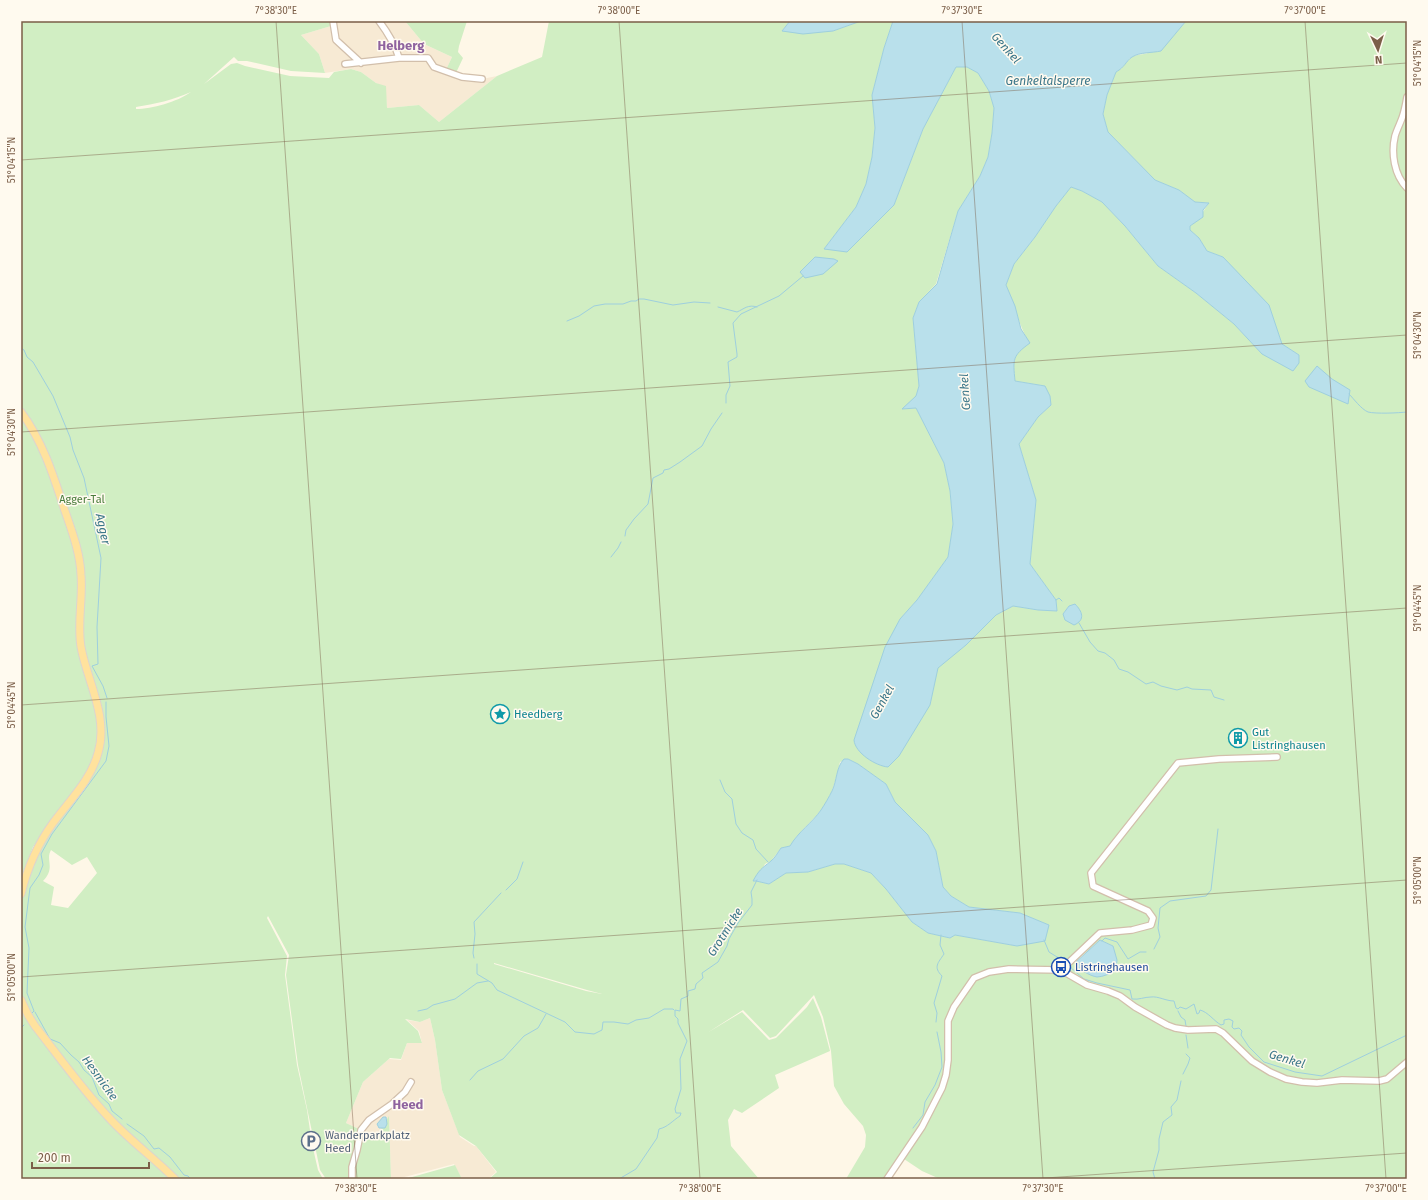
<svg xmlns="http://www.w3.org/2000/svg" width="1428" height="1200" font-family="'Fira Sans',sans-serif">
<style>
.residential{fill:#f7ead4}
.green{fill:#d1eec3;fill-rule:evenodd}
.water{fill:#b9e0eb;stroke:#9ecfde}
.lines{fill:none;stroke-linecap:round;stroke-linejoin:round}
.stream{stroke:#9ecfde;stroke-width:1}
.minor-casing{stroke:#d2bfab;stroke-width:8}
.major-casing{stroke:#ddd5cf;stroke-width:9}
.minor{stroke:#fff;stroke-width:5.5}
.major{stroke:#ffe29d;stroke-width:7}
.ticks{fill:none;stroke:#7b5e48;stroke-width:1;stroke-opacity:0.45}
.labels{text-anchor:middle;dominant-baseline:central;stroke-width:3;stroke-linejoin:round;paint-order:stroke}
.park-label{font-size:11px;fill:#4a7c3c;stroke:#fffaef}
.culture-label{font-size:11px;fill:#0d838f;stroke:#fffaef;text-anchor:start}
.transit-label{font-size:11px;fill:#164399;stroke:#fffaef;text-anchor:start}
.service-label{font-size:11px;fill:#4e5e75;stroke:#fffaef;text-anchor:start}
.water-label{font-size:12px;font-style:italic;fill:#3c778a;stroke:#fffaef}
.quarter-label{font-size:13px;font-weight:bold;fill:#8f639f;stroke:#fffaef}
.neatline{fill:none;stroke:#7b5e48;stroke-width:1.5}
.ticks-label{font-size:10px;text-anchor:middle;fill:#7b5e48}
</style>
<rect width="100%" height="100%" fill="#fef7e7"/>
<path class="residential" d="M 332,21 L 405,21 L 424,44 L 452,57 L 445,72 L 482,79 L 497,76 L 439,122 L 419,105 L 387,108 L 385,87 L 376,83 L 361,72 L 351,69 L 325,73 L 319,54 L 301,35 L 331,26 Z
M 430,1018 L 435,1040 L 442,1090 L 460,1137 L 474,1146 L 476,1146 L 496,1172 L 488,1179 L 462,1179 L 454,1164 L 397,1179 L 391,1179 L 389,1117 L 376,1137 L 346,1123 L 363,1082 L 389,1059 L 401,1060 L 407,1043 L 422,1043 L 419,1031 L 407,1020 L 420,1022 Z"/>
<path class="green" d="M 21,21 L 330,21 L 331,26 L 301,35 L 319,54 L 325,73 L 291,71 L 247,61 L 238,61 L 234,57 L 204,84 L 231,64 L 237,63 L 245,66 L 290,76 L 329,78 L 334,72 L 351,69 L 361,72 L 376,83 L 386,86 L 387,108 L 419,105 L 439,122 L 497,76 L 542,57 L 549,21 L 790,21 L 782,31 L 833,31 L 861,21 L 893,21 L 884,48 L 872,95 L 875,128 L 872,157 L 866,184 L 856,207 L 824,249 L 894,205 L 923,129 L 956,67 L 967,67 L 978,73 L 989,91 L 994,108 L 992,133 L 988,157 L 980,176 L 958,211 L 936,284 L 919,302 L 913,318 L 919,386 L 916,396 L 903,409 L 916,408 L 944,463 L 950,491 L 953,524 L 948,557 L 917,600 L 900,619 L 854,740 L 930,705 L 937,668 L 966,645 L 996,615 L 1013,606 L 1038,610 L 1057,611 L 1056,600 L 1030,564 L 1036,500 L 1019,444 L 1038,417 L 1051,405 L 1044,386 L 1015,381 C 1013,359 1012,356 1029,343 C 1019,325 1014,304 1006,285 L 1014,264 L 1035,237 L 1056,206 L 1071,187 L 1082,191 L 1102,202 L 1125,226 L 1158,266 L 1196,293 L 1234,324 L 1262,354 L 1299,355 L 1282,344 L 1277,331 L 1223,257 L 1207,251 L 1199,238 L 1190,230 L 1190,226 C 1200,220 1202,212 1209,203 L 1195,202 L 1179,190 L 1155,180 L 1108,132 L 1103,114 L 1107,95 L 1116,72 C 1124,68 1126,61 1132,57 C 1137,54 1143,55 1148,53 C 1165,48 1175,34 1186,21 L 1407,21 L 1407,1179 L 940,1179 L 922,1171 L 901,1157 L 886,1179 L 846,1179 L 865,1147 L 866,1135 L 863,1126 L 844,1104 L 834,1086 L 831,1051 L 823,1017 L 814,995 L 776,1036 L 770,1038 L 743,1010 L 707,1033 L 742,1012 L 769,1040 L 776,1038 L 807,1007 L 813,998 L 821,1017 L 830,1051 L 775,1075 L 779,1088 L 742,1113 L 734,1109 L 728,1120 L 731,1146 L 759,1179 L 489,1179 L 497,1172 L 476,1146 L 459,1135 L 442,1090 L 435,1040 L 430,1018 L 420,1022 L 405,1019 L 418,1031 L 422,1043 L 407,1043 L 401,1059 L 390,1058 L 363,1082 L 346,1123 L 361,1130 L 351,1179 L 326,1179 L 320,1170 L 298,1065 L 286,975 L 289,955 L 268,916 L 267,918 L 287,956 L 285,975 L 297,1065 L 307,1110 L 312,1144 L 318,1170 L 323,1179 L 21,1179 L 21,419 L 22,420 L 23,419 L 21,415 ZM 191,92 C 177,102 152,109 136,109 L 136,107 C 155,104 173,100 191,92 ZM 1069,606 L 1082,618 L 1063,614 ZM 848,759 L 858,764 L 886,784 L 895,802 L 928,835 L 936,851 L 943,887 L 951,896 L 969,907 L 1020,913 L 1049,925 L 1017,946 L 955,935 L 950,938 L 928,933 L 912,922 L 886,889 L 871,873 L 844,864 L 835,864 L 808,872 L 786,873 L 769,884 L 756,881 L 765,864 L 771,861 L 781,848 L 790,846 C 798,832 811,823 820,811 C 832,797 836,779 840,762 ZM 57,814 L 25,876 L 22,875 L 33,847 ZM 51,850 L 72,865 L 87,857 L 97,873 L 68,908 L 51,905 L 54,887 L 43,881 C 56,868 45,860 51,850 ZM 1100,940 L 1113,946 L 1075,963 L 1076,961 ZM 494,963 L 587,990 L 602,994 L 586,991 L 494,964 Z
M 405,21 L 467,21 L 459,46 L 458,52 L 463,58 L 455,75 L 445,72 L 452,57 L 424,44 Z
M 389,1116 L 391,1179 L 353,1179 L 353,1167 L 362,1131 L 376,1137 Z
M 455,1165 L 462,1179 L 405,1179 Z"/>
<path class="water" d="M 790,21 L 861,21 L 833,31 L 803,34 L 782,31 Z
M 893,21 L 1186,21 L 1161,51 C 1152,53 1140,52 1132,57 C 1126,61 1125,67 1116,72 L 1107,95 L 1103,114 L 1108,132 L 1155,180 L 1179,190 L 1195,202 L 1209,203 L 1203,210 L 1203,217 L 1190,226 L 1190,230 L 1199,238 L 1207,251 L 1223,257 L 1269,305 L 1282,344 L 1299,355 L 1299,363 L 1293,371 L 1262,354 L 1234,324 L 1196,293 L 1158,266 L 1125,226 L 1102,202 L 1082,191 L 1071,187 L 1056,206 L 1035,237 L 1014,264 L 1006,285 L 1015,306 L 1021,329 L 1030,343 C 1012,356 1013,359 1015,381 L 1045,386 L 1050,396 L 1051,405 L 1038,417 L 1019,444 L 1036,500 L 1030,564 L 1056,600 L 1057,611 L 1038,610 L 1013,606 L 996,615 L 966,645 L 938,668 L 930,705 L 899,756 L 888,767 C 876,766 855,753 854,740 L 885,647 L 900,619 L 917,600 L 948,557 L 953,524 L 950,491 L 944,463 L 916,408 L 902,409 L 916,396 L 919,386 L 913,318 L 919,302 L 937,284 L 958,211 L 980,176 L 988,157 L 992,133 L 994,108 L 989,91 L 978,73 L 967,67 L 956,67 L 923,129 L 894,205 L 847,252 L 824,249 L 856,207 L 866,184 L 872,157 L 875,128 L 872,95 L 884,48 Z
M 815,257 L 834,259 L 838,261 L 823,274 L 805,278 L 800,272 Z
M 1317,366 L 1332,379 L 1350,390 L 1348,404 L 1309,387 L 1305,381 Z
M 1075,604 C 1082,611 1086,620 1074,625 L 1065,620 L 1063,614 L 1069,606 Z
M 844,759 L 848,759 L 858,764 L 886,784 L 895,802 L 928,835 L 936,851 L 943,887 L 951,896 L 969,907 L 1020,913 L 1049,925 L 1045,941 L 1017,946 L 955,935 L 950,938 L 928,933 L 912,922 L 886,889 L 871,873 L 844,864 L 835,864 L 808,872 L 786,873 L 769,884 L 756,881 L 753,881 C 759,870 761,869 771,861 C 775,858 778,852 781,848 L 790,846 C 798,832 812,823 821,810 C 825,804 829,797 832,791 C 837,781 836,767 844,759 Z
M 1100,940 L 1113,946 L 1117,960 L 1116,971 C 1111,973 1103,977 1097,977 C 1090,976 1078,969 1075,963 Z
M 383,1117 L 386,1117 L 387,1124 L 385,1128 L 379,1128 L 377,1124 Z"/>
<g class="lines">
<path class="stream" d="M 718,307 L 737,312 C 744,309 748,304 757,307
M 567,321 L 579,316 L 594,306 L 605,304 L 623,304 L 631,301 L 636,301 L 639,299 L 644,299 L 673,305 L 694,302 L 710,303
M 21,348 L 24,350 L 27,357 L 33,362 L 53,396 L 70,437 L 73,450 L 84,478 L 101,558 L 97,627 L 98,664 L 92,666 L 103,686 L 107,698
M 1349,394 C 1354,399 1361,409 1368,412 C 1376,414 1398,413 1407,412
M 726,403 L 726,395 L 730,386 L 728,362 L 737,357 L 737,354 L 733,323 L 741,314 L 779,296 L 803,276
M 625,536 L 626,530 L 634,519 L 648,504 L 653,478 L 663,473 L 664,470 L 669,469 L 680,462 L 702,446 L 711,429 L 722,413
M 611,557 L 618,548 L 621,542
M 1056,600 L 1059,598 L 1062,601
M 1079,623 L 1090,642 L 1098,651 L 1105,653 L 1114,660 L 1119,669 L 1128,672 L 1146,684 L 1153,682 L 1161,686 L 1177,690 L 1187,687 L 1192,689 L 1211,690 L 1214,697 L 1224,700
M 720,780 L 725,792 L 732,799 L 736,824 L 742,833 L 753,840 L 756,849 L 768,862
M 506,890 L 517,879 L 523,862
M 1044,940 L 1049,952 L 1062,960
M 1102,941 L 1105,938 L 1117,942 L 1128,959 L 1140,952 L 1146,952
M 1154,949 L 1160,937 L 1158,928 L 1160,908 L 1170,901 L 1206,896 L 1211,890 L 1218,829
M 474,958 L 473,953 L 475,934 L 474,922 L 501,893
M 477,964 L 477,974 L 492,983 L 497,990 L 565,1022 L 575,1032 L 594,1034 L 602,1030 L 603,1022 L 614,1022 L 628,1024 L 636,1020 L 649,1018 L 664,1009 L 673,1009 L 674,1010
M 1070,967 L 1084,979 L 1097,983 L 1130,990 L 1132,999 C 1139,1000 1144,997 1151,997 C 1158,996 1166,1001 1174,1001 L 1176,1008 L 1178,1009 L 1180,1007 L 1186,1009 L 1194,1004 L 1197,1014 L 1199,1013 L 1200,1010 C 1208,1012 1214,1021 1221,1025 L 1224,1024 L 1224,1020 L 1229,1019 L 1233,1021 L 1232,1027 L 1234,1029 L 1239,1028 L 1242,1031 L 1241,1035 L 1249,1047 L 1264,1062 L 1295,1072 L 1322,1076 L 1407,1035
M 418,1011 L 427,1009 L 433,1005 L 455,999 L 477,983 L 488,981
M 1178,1011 L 1181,1017 L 1185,1020 L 1186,1026
M 35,1012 L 50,1039 L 60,1043 L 71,1055 L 79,1062 L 84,1070 L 92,1077 L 99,1095 L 109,1104 L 112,1111 L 122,1119
M 32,1013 L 34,1011 L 27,993 L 29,948 L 25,927 L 30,888 L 39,875 L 43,865 L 41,854 L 52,834 L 106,761 L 109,746 L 106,717 L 106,702
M 936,1022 L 937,1013 L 934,1003 L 942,976 C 933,967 938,963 944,954 L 940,945 L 941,935
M 21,1028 L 24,1025
M 1186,1035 L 1188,1048
M 1183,1074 L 1188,1064 L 1190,1058 L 1186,1054
M 470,1080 L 478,1071 L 503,1059 L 524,1036 L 538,1028 L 546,1014
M 127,1124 L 144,1136 L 154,1149 L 159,1148 L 170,1157 L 184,1175 L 188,1176 L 191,1179
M 913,1128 L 923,1115 L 925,1102 L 935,1085 L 942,1067 L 941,1052 L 937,1032
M 619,1179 L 636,1169 L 657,1138 L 659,1129 C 668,1127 672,1121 680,1116 L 681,1113 L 676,1113 L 675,1109 L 681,1089 L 680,1059 L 687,1041 L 678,1023 L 678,1019 L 675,1016 L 675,1010 L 680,1011 L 681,999 L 688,996 L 688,991 L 695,989 L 696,984 L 703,978 L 702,973 L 718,962 L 727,946 L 729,939 L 738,923 L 752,905 L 752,899 L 751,892 L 757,880
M 1155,1179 L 1153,1172 L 1159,1150 L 1159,1139 L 1163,1122 L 1172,1115 L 1171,1107 L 1177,1100 L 1181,1081"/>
<g class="minor-casing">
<path id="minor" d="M 333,21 L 336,40 L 361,63
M 379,21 C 388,33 395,44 399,58
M 345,64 L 399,58 L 428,58 L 434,67 L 462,77 L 482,79
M 1407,97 C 1406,103 1405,109 1403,115 C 1401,122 1397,129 1395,136 C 1391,153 1394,175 1407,188
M 1061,970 L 1100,933 L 1132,930 L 1151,925 L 1153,918 L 1148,911 L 1093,886 L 1091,873 L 1178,763 L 1219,759 L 1277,757
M 1061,970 L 1087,985 L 1108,991 L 1120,996 L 1135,1007 L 1167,1025 L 1175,1028 L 1188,1030 L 1216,1029 L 1223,1033 L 1252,1061 L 1270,1072 L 1286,1079 L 1302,1082 L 1317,1083 L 1342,1080 L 1379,1081 L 1387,1079 L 1407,1062
M 352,1179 L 352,1167 L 357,1150 L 361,1130 L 369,1120 L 392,1104 L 405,1092 L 411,1082
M 887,1179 L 922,1127 L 942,1088 L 946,1075 L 948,1060 L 948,1021 L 954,1007 L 974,978 L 989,972 L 1009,969 L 1061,970"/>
</g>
<g class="major-casing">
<path id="major" d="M 21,412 C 42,440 53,474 64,508 C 71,529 80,551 81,575 C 83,599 77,623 81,647 C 87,681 109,717 98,753 C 91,780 69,801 53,823 C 37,845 27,869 21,894
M 21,1000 L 28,1015 L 35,1026 C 60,1058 84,1092 112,1121 C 132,1142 155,1159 175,1179"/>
</g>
<use href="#minor" class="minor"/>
<use href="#major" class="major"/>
</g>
<path class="ticks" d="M 276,21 L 357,1179M 619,21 L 700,1179M 962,21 L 1043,1179M 1305,21 L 1386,1179M 21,160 L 1407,63M 21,432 L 1407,335M 21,705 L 1407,608M 21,977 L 1407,880M 1031,1179 L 1407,1153"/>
<defs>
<g id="sight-ring" transform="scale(1)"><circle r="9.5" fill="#fffaef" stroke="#0f9aa8" stroke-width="1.5"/><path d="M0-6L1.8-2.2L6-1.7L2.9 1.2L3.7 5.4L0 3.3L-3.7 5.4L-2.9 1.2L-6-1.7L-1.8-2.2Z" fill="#0f9aa8"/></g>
<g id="building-ring" transform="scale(1)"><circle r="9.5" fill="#fffaef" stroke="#0f9aa8" stroke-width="1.5"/><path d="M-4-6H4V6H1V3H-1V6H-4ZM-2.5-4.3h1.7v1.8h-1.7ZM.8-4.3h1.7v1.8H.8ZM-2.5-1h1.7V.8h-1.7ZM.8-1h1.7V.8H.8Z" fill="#0f9aa8"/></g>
<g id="bus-ring" transform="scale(1)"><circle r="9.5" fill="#fffaef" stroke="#1a4fb4" stroke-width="1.5"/><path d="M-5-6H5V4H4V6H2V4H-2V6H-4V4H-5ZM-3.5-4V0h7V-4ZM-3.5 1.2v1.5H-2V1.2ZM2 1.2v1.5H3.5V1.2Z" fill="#1a4fb4"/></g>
<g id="parking-ring" transform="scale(1)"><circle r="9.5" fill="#fffaef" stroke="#5c6f8a" stroke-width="1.5"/><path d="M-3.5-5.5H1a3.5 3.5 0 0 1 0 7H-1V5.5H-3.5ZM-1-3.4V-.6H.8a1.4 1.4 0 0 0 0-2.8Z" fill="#5c6f8a"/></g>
</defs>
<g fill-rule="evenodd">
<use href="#sight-ring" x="500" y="714"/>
<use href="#building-ring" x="1238" y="738"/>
<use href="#bus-ring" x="1061" y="967"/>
<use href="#parking-ring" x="311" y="1141"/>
</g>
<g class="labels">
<g class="park-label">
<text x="82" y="499">Agger-Tal</text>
</g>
<g class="culture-label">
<text x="514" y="714">Heedberg</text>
<text x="1252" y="732">Gut<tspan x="1252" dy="13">Listringhausen</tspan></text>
</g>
<g class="transit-label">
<text x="1075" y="967">Listringhausen</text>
</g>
<g class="service-label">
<text x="325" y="1135">Wanderparkplatz<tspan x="325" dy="13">Heed</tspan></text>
</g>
<g class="water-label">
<text transform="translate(1006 48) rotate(48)">Genkel</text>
<text x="1048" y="81">Genkeltalsperre</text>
<text transform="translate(965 392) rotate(-94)">Genkel</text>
<text transform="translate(103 529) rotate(78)">Agger</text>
<text transform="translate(882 702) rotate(-61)">Genkel</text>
<text transform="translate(725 932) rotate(-58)">Grotmicke</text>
<text transform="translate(1287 1059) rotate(17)">Genkel</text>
<text transform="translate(100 1078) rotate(54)">Hesmicke</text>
</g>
<g class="quarter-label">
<text x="401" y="45">Helberg</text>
<text x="408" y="1104">Heed</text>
</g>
</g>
<rect width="1428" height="1200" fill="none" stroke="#fffaef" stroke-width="44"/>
<g transform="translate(1378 50) rotate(176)" stroke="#fffaef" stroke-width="3" paint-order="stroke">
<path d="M0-3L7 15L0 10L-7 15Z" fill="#7b5e48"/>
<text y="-6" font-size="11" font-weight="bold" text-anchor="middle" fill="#7b5e48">N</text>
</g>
<path d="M32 1162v6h117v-6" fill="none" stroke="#7b5e48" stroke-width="2"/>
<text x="38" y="1162" font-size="12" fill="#7b5e48" stroke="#fffaef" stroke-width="3" paint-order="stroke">200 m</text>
<rect x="22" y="22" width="1384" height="1156" class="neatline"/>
<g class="ticks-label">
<text x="276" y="14">7°38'30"E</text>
<text x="619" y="14">7°38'00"E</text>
<text x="962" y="14">7°37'30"E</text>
<text x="1305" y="14">7°37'00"E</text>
<text transform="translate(1417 63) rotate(-90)" y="4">51°04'15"N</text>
<text transform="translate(11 160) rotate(-90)" y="4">51°04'15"N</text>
<text transform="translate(1417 335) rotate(-90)" y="4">51°04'30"N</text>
<text transform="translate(11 432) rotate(-90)" y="4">51°04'30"N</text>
<text transform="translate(1417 608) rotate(-90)" y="4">51°04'45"N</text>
<text transform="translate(11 705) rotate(-90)" y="4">51°04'45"N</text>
<text transform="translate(1417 880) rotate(-90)" y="4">51°05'00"N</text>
<text transform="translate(11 977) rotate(-90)" y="4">51°05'00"N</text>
<text x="356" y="1192">7°38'30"E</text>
<text x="700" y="1192">7°38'00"E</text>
<text x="1043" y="1192">7°37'30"E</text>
<text x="1386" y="1192">7°37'00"E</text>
</g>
</svg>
